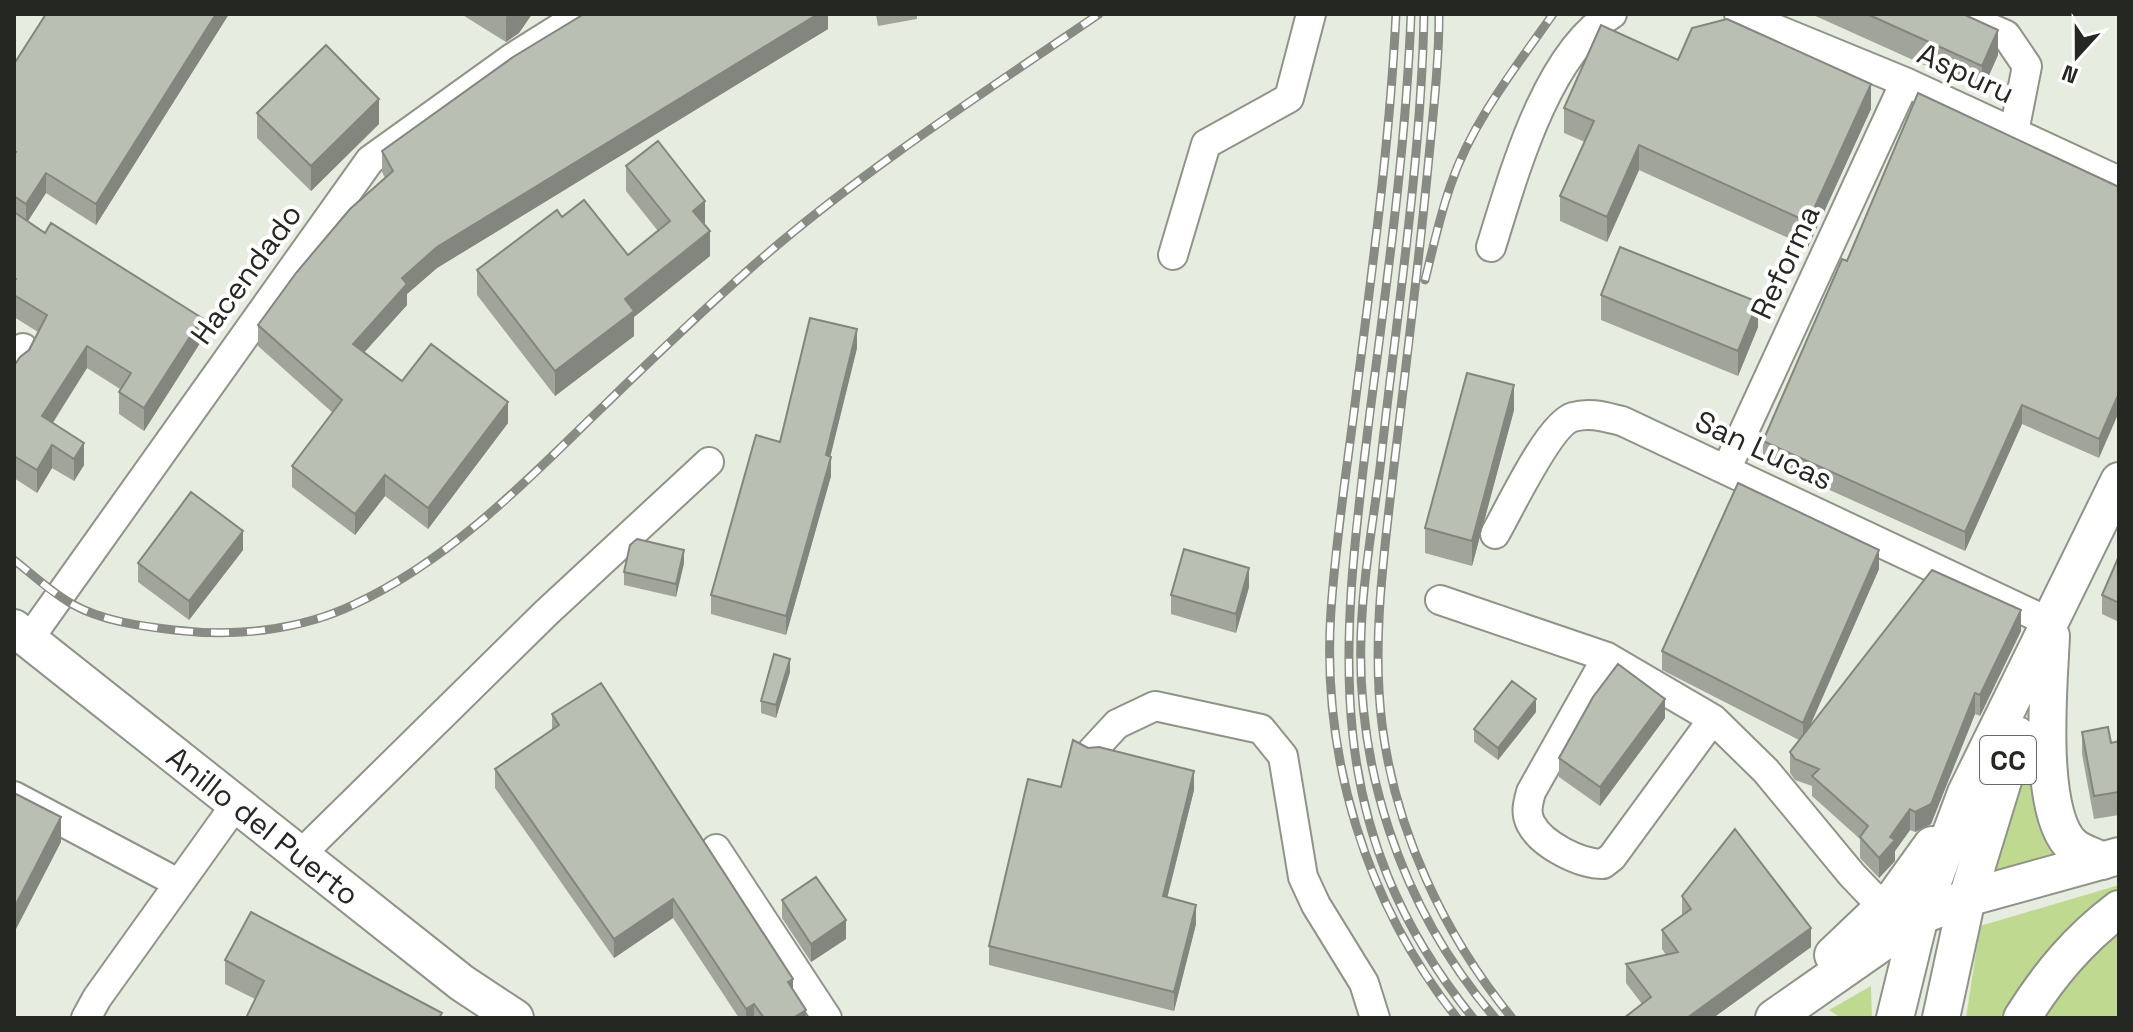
<svg xmlns="http://www.w3.org/2000/svg" width="2133" height="1032" font-family="'Space Grotesk',sans-serif">
<style>
.green{fill:#bfda90}
.lines{fill:none;stroke-linecap:round;stroke-linejoin:round}
.minor-casing{stroke:#8f9388;stroke-width:32}
.major-casing{stroke:#8f9388;stroke-width:40}
.minor{stroke:#fff;stroke-width:28}
.major{stroke:#fff;stroke-width:36}
.rail-casing{stroke:#888b83;stroke-width:9}
.rail{stroke:#fff;stroke-width:6;stroke-dasharray:18;stroke-linecap:butt}
.wall{fill:#a0a49b}
.shaded-wall{fill:#82867e}
.building{fill:#babfb4;stroke:#82867e;stroke-width:2}
.labels{text-anchor:middle;dominant-baseline:central;stroke-width:8;stroke-linejoin:round;paint-order:stroke}
.shield{fill:#fff;stroke:#666865;stroke-width:2}
.shield-label{font-size:28px;font-weight:bold;fill:#252723}
.street-label{font-size:30px;fill:#252723;stroke:#fff}
</style>
<rect width="100%" height="100%" fill="#e7ece0"/>
<path class="green" d="M 2037,734 L 2071,856 L 1990,873 Z
M 2119,885 L 2119,896 L 2007,1018 L 1966,1018 L 1980,926 Z
M 2119,927 L 2119,1018 L 2043,1018 L 2067,980 Z
M 1871,986 L 1872,1018 L 1841,1018 L 1829,1010 Z"/>
<g class="lines">
<g class="minor-casing">
<path id="minor" d="M 1739,14 L 1905,82 L 2119,181
M 1958,14 L 2006,35 L 2027,66 L 2014,132
M 1491,247 C 1513,177 1546,53 1612,14
M 1173,255 L 1206,144 L 1289,98 L 1311,14
M 14,364 L 23,348
M 1726,470 L 1905,82
M 1495,534 C 1509,510 1549,424 1573,417 C 1590,412 1605,417 1622,421 L 2051,623
M 1440,600 L 1607,657 L 1713,719 L 1766,771 L 1852,875 L 1897,922
M 29,639 L 370,160 L 512,58 L 582,14
M 1607,657 L 1531,792 C 1528,803 1525,813 1531,824 C 1542,845 1580,864 1603,864 L 1612,857 L 1713,719
M 1092,751 L 1117,724 L 1155,706 L 1261,729 L 1283,756 L 1303,877 L 1316,905 L 1364,983 L 1375,1018
M 14,796 L 178,883
M 716,849 L 827,1018
M 300,855 L 546,613 L 709,462
M 86,1018 L 97,998 L 236,804"/>
</g>
<g class="major-casing">
<g id="major">
<path id="s1" d="M 14,628 L 462,983 L 515,1018"/>
<path d="M 2051,636 C 2049,682 2036,818 2074,847 C 2082,853 2093,856 2102,861"/>
<path d="M 1833,955 L 1896,895 L 1932,845"/>
<path d="M 1774,1018 L 1920,916 L 1967,898 L 2119,856"/>
<path d="M 1895,1018 L 1920,916 L 1966,793 L 2119,481"/>
<path d="M 1941,1018 L 1967,898 L 2017,735"/>
<path d="M 2022,1018 C 2049,975 2078,940 2119,909"/>
</g>
</g>
<use href="#minor" class="minor"/>
<use href="#major" class="major"/>
<g class="rail-casing">
<path id="rail" d="M 1396,14 C 1390,139 1373,263 1357,388 C 1348,462 1336,536 1331,610 C 1321,756 1366,904 1457,1018
M 1411,14 C 1406,147 1387,280 1370,412 C 1342,642 1316,824 1473,1018
M 1424,14 C 1421,163 1397,311 1381,459 C 1375,511 1365,563 1362,615 C 1352,762 1400,907 1495,1018
M 1439,14 C 1439,68 1432,123 1427,177 C 1417,279 1404,381 1392,483 C 1383,562 1372,644 1382,724 C 1395,830 1444,935 1512,1018
M 1425,280 C 1433,248 1440,215 1451,184 C 1472,122 1516,67 1553,14
M 14,560 C 33,575 51,592 72,604 C 102,621 140,626 174,630 C 234,637 299,631 355,604 C 445,562 518,490 588,421 C 645,366 701,311 761,259 C 866,168 985,92 1099,14"/>
</g>
<use href="#rail" class="rail"/>
</g>
<path class="wall" d="M 46,14 L 229,14 L 96,225 L 46,193 L 28,221 L 202,340 L 144,431 L 119,414 L 119,392 L 120,389 L 87,368 L 53,423 L 84,465 L 74,481 L 52,468 L 37,493 L 14,478 L 14,366 L 29,350 L 38,332 L 14,317 L 14,64 Z
M 461,14 L 532,14 L 519,33 L 506,42 Z
M 828,14 L 828,29 L 437,268 L 407,294 L 407,305 L 364,352 L 402,381 L 508,423 L 428,529 L 385,496 L 355,535 L 292,487 L 292,466 L 333,413 L 258,346 L 258,325 L 385,178 L 382,172 L 382,151 Z
M 876,14 L 917,14 L 917,19 L 878,26 Z
M 1811,14 L 1963,14 L 1998,55 L 1982,91 Z
M 1564,108 L 1871,109 L 1808,247 L 1639,170 L 1607,242 L 1560,221 L 1560,196 L 1585,142 L 1564,133 Z
M 257,113 L 379,124 L 311,191 L 257,138 Z
M 626,166 L 705,225 L 710,256 L 634,317 L 634,336 L 555,396 L 477,295 L 477,270 L 562,217 L 628,255 L 658,231 L 626,191 Z
M 2119,187 L 2099,458 L 2022,424 L 1965,551 L 1763,460 L 1763,441 L 1847,261 Z
M 1601,295 L 1758,327 L 1738,376 L 1601,320 Z
M 857,348 L 830,457 L 831,476 L 786,635 L 711,614 L 711,595 L 780,442 Z
M 1514,410 L 1472,566 L 1425,553 L 1425,528 Z
M 243,550 L 189,620 L 138,582 L 138,563 Z
M 2119,556 L 2119,622 L 2102,614 L 2102,595 Z
M 684,563 L 676,597 L 624,585 L 624,572 Z
M 1879,569 L 1810,725 L 2021,631 L 1980,716 L 1975,714 L 1931,824 L 1915,832 L 1910,830 L 1895,851 L 1895,861 L 1879,878 L 1860,858 L 1860,839 L 1812,796 L 1812,786 L 1795,780 L 1790,773 L 1790,752 L 1799,740 L 1662,670 L 1662,651 Z
M 1249,587 L 1236,633 L 1171,614 L 1171,595 Z
M 790,672 L 776,718 L 761,713 L 761,701 Z
M 1536,712 L 1498,760 L 1474,742 L 1474,729 Z
M 552,714 L 793,990 L 806,1018 L 739,1018 L 673,918 L 614,958 L 495,788 L 495,769 L 552,730 Z
M 1665,718 L 1600,806 L 1559,777 L 1559,758 Z
M 2082,732 L 2111,743 L 2119,741 L 2119,815 L 2094,819 L 2082,754 Z
M 1088,748 L 1194,790 L 1167,897 L 1196,924 L 1174,1011 L 989,965 L 989,946 L 1061,787 Z
M 1682,896 L 1811,947 L 1713,1018 L 1624,1018 L 1642,1004 L 1626,983 L 1626,964 L 1666,955 L 1662,949 L 1662,930 L 1682,915 Z
M 782,900 L 846,939 L 811,962 L 782,918 Z
M 225,960 L 442,1018 L 255,999 L 225,984 Z"/>
<path class="shaded-wall" d="M 216,14 L 229,14 L 96,225 L 96,204 Z
M 511,14 L 532,14 L 519,33 L 506,42 L 506,17 Z
M 818,14 L 828,14 L 828,29 L 437,268 L 407,294 L 407,305 L 353,365 L 353,344 L 402,278 L 437,247 Z
M 1998,30 L 1998,55 L 1982,91 L 1982,66 Z
M 1871,84 L 1871,109 L 1808,247 L 1808,222 Z
M 379,99 L 379,124 L 311,191 L 311,166 Z
M 1639,145 L 1639,170 L 1607,242 L 1607,217 Z
M 46,173 L 46,193 L 26,224 L 26,204 Z
M 705,201 L 705,226 L 693,211 Z
M 710,231 L 710,256 L 634,317 L 634,336 L 555,396 L 555,371 L 625,299 Z
M 1758,302 L 1758,327 L 1738,376 L 1738,351 Z
M 202,318 L 202,340 L 144,431 L 144,408 Z
M 857,329 L 857,348 L 826,474 L 826,455 Z
M 87,346 L 87,368 L 42,439 L 42,416 Z
M 1514,385 L 1514,410 L 1472,566 L 1472,541 Z
M 2119,393 L 2119,412 L 2099,458 L 2099,439 Z
M 508,402 L 508,423 L 428,529 L 428,508 Z
M 2022,405 L 2022,424 L 1965,551 L 1965,532 Z
M 84,443 L 84,465 L 74,481 L 74,459 Z
M 52,445 L 52,468 L 37,493 L 37,470 Z
M 831,457 L 831,476 L 786,635 L 786,616 Z
M 385,475 L 385,496 L 355,535 L 355,514 Z
M 243,531 L 243,550 L 189,620 L 189,601 Z
M 684,550 L 684,563 L 676,597 L 676,584 Z
M 1879,550 L 1879,569 L 1803,742 L 1803,723 Z
M 1249,568 L 1249,587 L 1236,633 L 1236,614 Z
M 2021,610 L 2021,631 L 1980,716 L 1980,695 Z
M 790,659 L 790,672 L 776,718 L 776,705 Z
M 1975,693 L 1975,714 L 1931,824 L 1915,832 L 1915,812 Z
M 1536,699 L 1536,712 L 1498,760 L 1498,748 Z
M 1665,699 L 1665,718 L 1600,806 L 1600,787 Z
M 1194,771 L 1194,790 L 1163,915 L 1163,896 Z
M 1910,809 L 1910,830 L 1895,851 L 1895,861 L 1879,878 L 1879,858 L 1890,837 Z
M 61,817 L 61,842 L 14,933 L 14,908 Z
M 673,899 L 673,918 L 614,958 L 614,939 Z
M 1196,905 L 1196,924 L 1174,1011 L 1174,992 Z
M 846,920 L 846,939 L 811,962 L 811,944 Z
M 1811,928 L 1811,947 L 1713,1018 L 1687,1018 Z
M 793,979 L 793,998 L 788,982 Z
M 754,1004 L 754,1018 L 746,1018 L 746,1009 Z
M 806,1010 L 806,1018 L 793,1018 Z"/>
<path class="building" d="M 46,14 L 216,14 L 96,204 L 46,173 L 26,204 L 14,196 L 14,155 L 16,152 L 14,151 L 14,64 Z
M 584,14 L 818,14 L 437,247 L 402,278 L 407,284 L 353,344 L 402,381 L 431,344 L 508,402 L 428,508 L 385,475 L 355,514 L 292,466 L 342,400 L 258,325 L 296,273 L 350,209 L 393,171 L 382,151 L 513,57 Z
M 1867,14 L 1963,14 L 1998,30 L 1982,66 Z
M 1727,19 L 1871,84 L 1808,222 L 1639,145 L 1607,217 L 1560,196 L 1594,121 L 1564,108 L 1601,25 L 1678,60 L 1692,28 Z
M 326,45 L 379,99 L 311,166 L 257,113 Z
M 1918,93 L 2119,187 L 2119,393 L 2099,439 L 2022,405 L 1965,532 L 1763,441 L 1842,259 L 1847,261 Z
M 658,141 L 705,201 L 693,211 L 710,231 L 625,299 L 634,311 L 555,371 L 477,270 L 557,210 L 562,217 L 584,200 L 628,255 L 670,221 L 626,166 Z
M 14,212 L 45,233 L 51,223 L 202,318 L 144,408 L 119,392 L 131,373 L 87,346 L 42,416 L 84,443 L 74,459 L 52,445 L 37,470 L 14,456 L 14,366 L 20,357 L 29,350 L 47,315 L 14,295 L 14,282 L 16,279 L 14,278 Z
M 1620,247 L 1758,302 L 1738,351 L 1601,295 Z
M 810,318 L 857,329 L 826,455 L 831,457 L 786,616 L 711,595 L 756,435 L 780,442 Z
M 1467,373 L 1514,385 L 1472,541 L 1425,528 Z
M 1738,483 L 1879,550 L 1803,723 L 1662,651 Z
M 191,492 L 243,531 L 189,601 L 138,563 Z
M 637,539 L 684,550 L 676,584 L 624,572 L 630,545 Z
M 1184,549 L 1249,568 L 1236,614 L 1171,595 Z
M 2119,556 L 2119,603 L 2102,595 Z
M 1932,570 L 2021,610 L 1980,695 L 1975,693 L 1931,804 L 1915,812 L 1910,809 L 1890,837 L 1895,840 L 1879,858 L 1860,837 L 1868,826 L 1812,776 L 1819,769 L 1795,759 L 1790,752 Z
M 774,654 L 790,659 L 776,705 L 761,701 Z
M 1618,664 L 1665,699 L 1600,787 L 1559,758 L 1593,697 Z
M 1512,681 L 1536,699 L 1498,748 L 1474,729 Z
M 601,683 L 793,979 L 788,982 L 806,1010 L 793,1018 L 764,1018 L 754,1004 L 746,1009 L 673,899 L 614,939 L 495,769 L 559,725 L 552,714 Z
M 2108,727 L 2111,743 L 2119,741 L 2119,792 L 2094,796 L 2082,732 Z
M 1073,740 L 1088,748 L 1099,747 L 1194,771 L 1163,896 L 1196,905 L 1174,992 L 989,946 L 1028,779 L 1061,787 Z
M 14,793 L 61,817 L 14,908 Z
M 1735,829 L 1811,928 L 1687,1018 L 1624,1018 L 1651,997 L 1626,964 L 1678,952 L 1662,930 L 1691,909 L 1682,896 Z
M 816,877 L 846,920 L 811,944 L 782,900 Z
M 251,912 L 442,1013 L 439,1018 L 246,1018 L 264,981 L 225,960 Z"/>
<g class="labels">
<rect class="shield" x="1980" y="736" width="56" height="48" rx="6"/>
<g class="shield-label">
<text x="2008" y="760">CC</text>
</g>
<g class="street-label">
<text transform="translate(1966 73) rotate(25)">Aspuru</text>
<text transform="translate(1785 262) rotate(-65)">Reforma</text>
<text transform="translate(246 274) rotate(-54)">Hacendado</text>
<text transform="translate(1764 450) rotate(25)">San Lucas</text>
<text stroke="none"><textPath href="#s1" startOffset="318">Anillo del Puerto</textPath></text>
</g>
</g>
<rect width="2133" height="1032" fill="none" stroke="#252723" stroke-width="32"/>
<g transform="translate(2077 56) rotate(201)" stroke="#ffffff" stroke-width="6" paint-order="stroke">
<path d="M0-6L14 30L0 20L-14 30Z" fill="#252723"/>
<text y="-12" font-size="22" font-weight="bold" text-anchor="middle" fill="#252723">N</text>
</g>
</svg>
